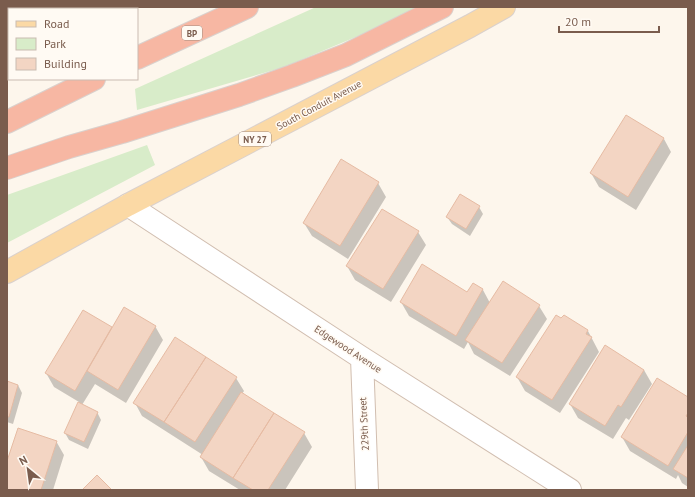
<svg xmlns="http://www.w3.org/2000/svg" width="695" height="497" font-family="'PT Sans',sans-serif">
<style>
.green{fill:#d8ecc9}
.shadow{fill:#0003}
.building{fill:#f3d5c3;stroke:#e6bba3}
.lines{fill:none;stroke-linecap:round;stroke-linejoin:round}
.minor-casing{stroke:#d1beb0;stroke-width:24}
.major-casing{stroke:#dad1cd;stroke-width:24}
.highway-casing{stroke:#dad1cd;stroke-width:24}
.minor{stroke:#fff;stroke-width:22}
.major{stroke:#fbd9a5;stroke-width:22}
.highway{stroke:#f7b7a3;stroke-width:22}
.labels{text-anchor:middle;dominant-baseline:central;stroke-width:3;stroke-linejoin:round;paint-order:stroke}
.shield{fill:#fffaf3;stroke:#a28b7f;stroke-width:1}
.shield-label{font-size:9px;font-weight:bold;fill:#7a5c4d}
.street-label{font-size:10px;fill:#7a5c4d;stroke:#fffaf3}
</style>
<rect width="100%" height="100%" fill="#fdf6ec"/>
<path class="green" d="M 316,7 L 422,7 L 394,21 L 284,67 L 137,110 L 135,89 Z
M 147,145 L 155,165 L 7,243 L 7,195 Z"/>
<path class="shadow" d="M 664,139 L 671,152 L 636,210 L 599,187 L 591,173 Z
M 378,183 L 386,197 L 348,259 L 312,236 L 304,223 Z
M 479,207 L 483,214 L 470,236 L 452,224 L 447,217 Z
M 418,232 L 426,245 L 391,302 L 355,280 L 347,266 Z
M 473,285 L 483,290 L 490,303 L 539,306 L 547,319 L 510,376 L 474,354 L 468,342 L 464,349 L 409,316 L 401,302 L 468,293 Z
M 83,311 L 113,329 L 155,326 L 163,340 L 126,403 L 95,384 L 82,405 L 97,412 L 101,420 L 88,449 L 69,440 L 65,433 L 79,402 L 54,387 L 46,373 Z
M 588,331 L 599,352 L 560,413 L 525,391 L 517,377 Z
M 644,370 L 652,384 L 629,420 L 626,418 L 613,439 L 578,418 L 570,404 Z
M 236,378 L 244,391 L 242,394 L 304,433 L 312,447 L 285,490 L 240,490 L 209,471 L 201,457 L 203,455 L 142,416 L 135,403 Z
M 7,382 L 18,385 L 22,393 L 13,424 L 7,422 Z
M 688,398 L 688,487 L 682,483 L 678,475 L 676,479 L 630,451 L 622,437 Z
M 56,441 L 64,455 L 53,490 L 7,490 L 7,464 Z"/>
<path class="building" d="M 626,115 L 664,138 L 628,197 L 590,173 Z
M 341,159 L 379,182 L 340,246 L 303,223 Z
M 460,194 L 480,206 L 466,229 L 446,217 Z
M 382,209 L 419,231 L 383,289 L 346,266 Z
M 422,264 L 467,292 L 473,283 L 483,289 L 456,336 L 400,302 Z
M 503,281 L 540,305 L 502,363 L 465,340 Z
M 124,307 L 156,326 L 118,390 L 87,371 Z
M 83,310 L 112,327 L 75,391 L 45,373 Z
M 556,315 L 561,318 L 564,315 L 588,330 L 586,334 L 592,337 L 552,400 L 516,377 Z
M 175,337 L 206,357 L 164,422 L 133,403 Z
M 605,345 L 644,370 L 621,407 L 618,405 L 605,426 L 569,404 Z
M 206,357 L 237,377 L 195,442 L 164,422 Z
M 657,378 L 688,397 L 688,413 L 686,416 L 688,418 L 688,432 L 668,466 L 621,437 Z
M 7,381 L 18,385 L 9,417 L 7,417 Z
M 241,392 L 274,413 L 233,478 L 200,457 Z
M 78,402 L 98,412 L 84,442 L 64,433 Z
M 274,413 L 305,432 L 268,490 L 253,490 L 233,478 Z
M 18,428 L 57,441 L 41,490 L 7,490 L 7,461 Z
M 688,445 L 688,478 L 673,469 Z
M 97,475 L 112,490 L 82,490 Z"/>
<g class="lines">
<g class="minor-casing">
<path id="minor" d="M 128,205 L 362,358 L 570,490
M 362,358 L 367,490"/>
</g>
<g class="major-casing">
<path id="major" d="M 7,272 L 128,205 L 470,26 L 504,7"/>
</g>
<g class="highway-casing">
<path id="highway" d="M 56,9 L 60,7
M 7,36 L 9,34
M 137,58 L 247,7
M 7,122 L 94,79
M 7,168 L 69,147 L 122,132 L 239,95 L 292,76 L 346,55 L 442,7"/>
</g>
<use href="#minor" class="minor"/>
<use href="#major" class="major"/>
<use href="#highway" class="highway"/>
</g>
<g class="labels">
<g class="shield">
<rect x="182" y="26" width="20" height="14" rx="3"/>
<rect x="239" y="132" width="32" height="14" rx="3"/>
</g>
<g class="shield-label">
<text x="192" y="33">BP</text>
<text x="255" y="139">NY 27</text>
</g>
<g class="street-label">
<text transform="translate(319 105) rotate(-28)">South Conduit Avenue</text>
<text transform="translate(348 349) rotate(33)">Edgewood Avenue</text>
<text transform="translate(364 424) rotate(-93)">229th Street</text>
</g>
</g>
<rect width="695" height="497" fill="none" stroke="#7a5c4d" stroke-width="16"/>
<rect x="8" y="8" width="130" height="72" fill="#fffaf3" stroke="#cabbb1"/>
<rect x="16" y="21" width="20" height="6" fill="#fbd9a5" stroke="#cabbb1"/>
<text x="44" y="28" font-size="12" fill="#7a5c4d">Road</text>
<rect x="16" y="38" width="20" height="12" fill="#d8ecc9" stroke="#cabbb1"/>
<text x="44" y="48" font-size="12" fill="#7a5c4d">Park</text>
<rect x="16" y="58" width="20" height="12" fill="#f3d5c3" stroke="#cabbb1"/>
<text x="44" y="68" font-size="12" fill="#7a5c4d">Building</text>
<g transform="translate(28 469) rotate(331)" stroke="#fffaf3" stroke-width="3" paint-order="stroke">
<path d="M0-3L7 15L0 10L-7 15Z" fill="#7a5c4d"/>
<text y="-6" font-size="11" font-weight="bold" text-anchor="middle" fill="#7a5c4d">N</text>
</g>
<path d="M559 26v6h100v-6" fill="none" stroke="#7a5c4d" stroke-width="2"/>
<text x="565" y="26" font-size="12" fill="#7a5c4d" stroke="#fffaf3" stroke-width="3" paint-order="stroke">20 m</text>
</svg>
